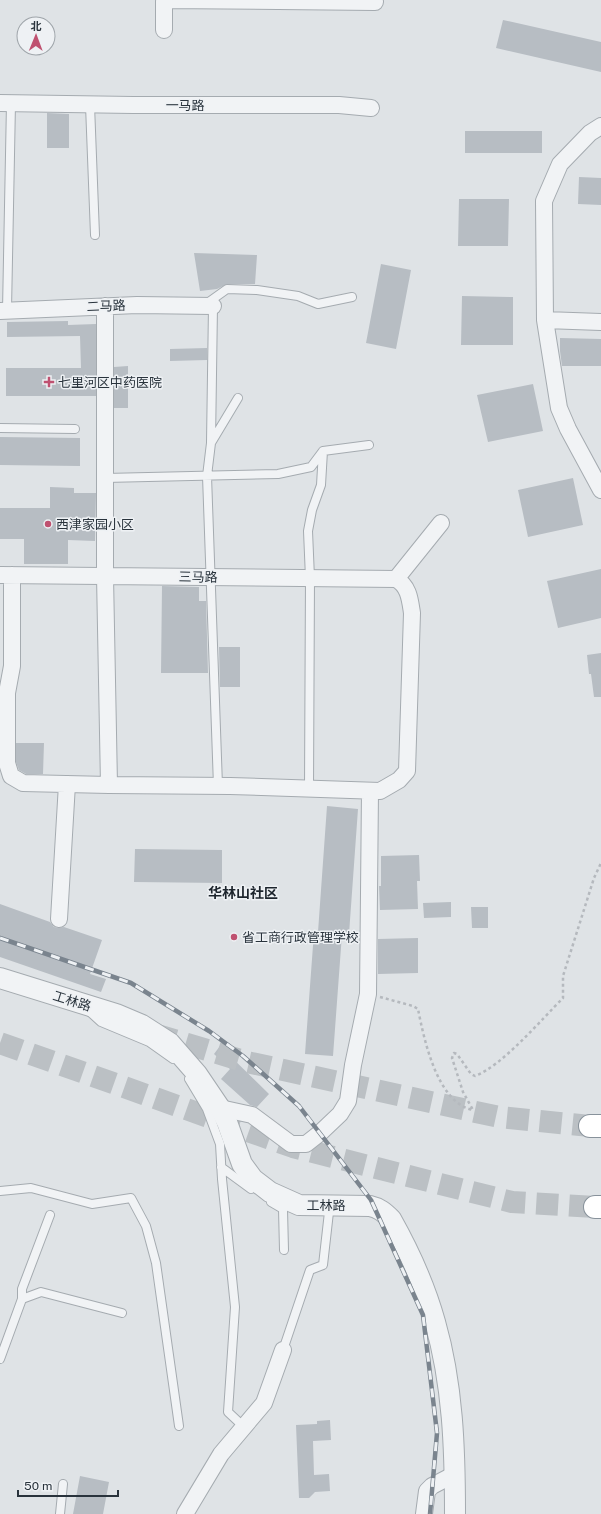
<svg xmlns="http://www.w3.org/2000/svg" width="601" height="1514" font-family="'Public Sans','Noto Sans SC',sans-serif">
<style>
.building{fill:#b7bdc3}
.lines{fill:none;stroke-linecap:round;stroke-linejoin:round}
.trunk-tunnel{stroke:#bbc0c4;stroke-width:22;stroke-dasharray:22 11;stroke-linecap:butt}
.service-casing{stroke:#a5abb0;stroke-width:10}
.minor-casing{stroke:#a5abb0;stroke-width:18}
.tertiary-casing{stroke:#a5abb0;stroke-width:22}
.trunk-casing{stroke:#88929b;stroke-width:24}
.path{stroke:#b5b9be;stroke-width:2.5;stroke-dasharray:3 3;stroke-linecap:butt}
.service{stroke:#f1f3f5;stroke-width:8}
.minor{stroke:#f1f3f5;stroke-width:16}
.tertiary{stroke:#f1f3f5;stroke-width:20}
.trunk{stroke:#fff;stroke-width:22}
.rail-casing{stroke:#7a848e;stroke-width:4.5}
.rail{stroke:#eef1f4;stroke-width:3;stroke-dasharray:9;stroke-linecap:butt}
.poi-dot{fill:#bf5170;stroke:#eef1f4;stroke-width:1.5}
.labels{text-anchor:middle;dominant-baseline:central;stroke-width:3;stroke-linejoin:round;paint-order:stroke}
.street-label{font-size:13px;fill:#29333c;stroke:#eef1f4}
.poi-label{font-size:13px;fill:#29333c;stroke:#eef1f4;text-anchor:start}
.neighbourhood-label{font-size:14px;font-weight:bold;fill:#1c242c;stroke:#eef1f4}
</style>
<rect width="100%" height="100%" fill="#dfe3e6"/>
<path class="building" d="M 503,20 L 601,42 L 601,72 L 496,48 Z
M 47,113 L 69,114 L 69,148 L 47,148 Z
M 465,131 L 542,131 L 542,153 L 465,153 Z
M 579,177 L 601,178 L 601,205 L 578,204 Z
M 459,199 L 509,199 L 508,246 L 458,246 Z
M 194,253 L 257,255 L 255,284 L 227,284 L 217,289 L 200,291 Z
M 381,264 L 411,270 L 396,349 L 366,343 Z
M 462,296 L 513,297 L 513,345 L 461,345 Z
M 68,321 L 68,325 L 96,324 L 96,396 L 6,396 L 6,368 L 81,368 L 80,336 L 7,337 L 7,322 Z
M 560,338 L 601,339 L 601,366 L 562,366 L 560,351 Z
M 207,348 L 207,360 L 170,361 L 170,349 Z
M 128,366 L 128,408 L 114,408 L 114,367 Z
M 533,384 L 543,431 L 488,442 L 477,395 Z
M 0,437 L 80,438 L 80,466 L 0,465 Z
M 573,478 L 583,525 L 528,537 L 518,490 Z
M 50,487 L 74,488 L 74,493 L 96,493 L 95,541 L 68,540 L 68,564 L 24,564 L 24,539 L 0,539 L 0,508 L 50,508 Z
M 601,569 L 601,618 L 558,628 L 547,581 Z
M 162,586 L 199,587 L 199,601 L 206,601 L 208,673 L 161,673 Z
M 219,647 L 240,647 L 240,687 L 220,687 Z
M 601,653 L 601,697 L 594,697 L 591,674 L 589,674 L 587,655 Z
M 16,743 L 44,743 L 43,774 L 26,774 L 19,770 L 16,762 Z
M 327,806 L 358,809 L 349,934 L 342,934 L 333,1056 L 305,1054 L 314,932 L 318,932 Z
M 135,849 L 222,850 L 222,883 L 134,882 Z
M 419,855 L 420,881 L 417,881 L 418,909 L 380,910 L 379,886 L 381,886 L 381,856 Z
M 451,902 L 451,917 L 424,918 L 423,903 Z
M 0,904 L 50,922 L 54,927 L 59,928 L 64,927 L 102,940 L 90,974 L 106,979 L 101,992 L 0,957 Z
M 471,907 L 488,907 L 488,928 L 472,928 Z
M 418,938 L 418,973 L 378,974 L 378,939 Z
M 220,1046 L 269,1094 L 257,1107 L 250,1105 L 221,1079 L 230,1069 L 214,1054 Z
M 330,1420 L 331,1440 L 313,1441 L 314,1475 L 329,1474 L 330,1491 L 315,1492 L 309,1498 L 299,1498 L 296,1425 L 317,1424 L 317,1421 Z
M 80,1476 L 109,1482 L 103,1514 L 73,1514 Z"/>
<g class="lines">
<path class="trunk-tunnel" d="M 154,1034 L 247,1062 L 499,1117 L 590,1126
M 0,1043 L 293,1147 L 512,1202 L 595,1207"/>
<g class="service-casing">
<path id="service" d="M 90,105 L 95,235
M 206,304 L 227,289 L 257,290 L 298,296 L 318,304 L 352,297
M 7,310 L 11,103
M 0,428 L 75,429
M 211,442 L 213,306
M 105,478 L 278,474 L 311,467 L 323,451 L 369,445
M 218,786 L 207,476 L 211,443 L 238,398
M 309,789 L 310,578 L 308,531 L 312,510 L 321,485 L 323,451
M 90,1012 L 101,1022 L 149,1042 L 173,1059
M 189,1079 L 207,1109 L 220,1144 L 222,1179 L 235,1307 L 228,1412 L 244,1427
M 221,1167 L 251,1189
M 0,1191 L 31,1188 L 92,1204 L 131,1198 L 146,1226 L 156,1263 L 179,1426
M 271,1202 L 283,1209 L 284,1250
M 22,1299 L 22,1289 L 50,1215
M 283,1350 L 310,1270 L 323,1265 L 329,1212 L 324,1211
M 0,1359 L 22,1299 L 41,1292 L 122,1313
M 60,1514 L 63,1484"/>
</g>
<g class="minor-casing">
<path id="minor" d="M 164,0 L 375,2
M 164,0 L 164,30
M 0,103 L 133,105 L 339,105 L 371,108
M 601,126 L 590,133 L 560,164 L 544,201 L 545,320 L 559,408 L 568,429 L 601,490
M 105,306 L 105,576 L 109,785
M 0,311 L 137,305 L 213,306
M 545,320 L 601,322
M 0,575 L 396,579 C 409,586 410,600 412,613 L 407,771 L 399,780 L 380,791 L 230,786 L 109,785 L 23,783 L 11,776 L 7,763 L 7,693 L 12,666 L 12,575
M 396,579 L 441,523
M 59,919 L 67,784
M 220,1108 L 252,1115 L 291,1144 L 306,1144 L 320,1133 L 340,1114 L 348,1101 L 353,1065 L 368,994 L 370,791
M 185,1514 L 221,1454 L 264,1403 L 283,1350
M 424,1514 L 427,1491 L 432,1486 L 455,1474"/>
</g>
<g class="tertiary-casing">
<path id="tertiary" d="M 0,978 L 116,1014 L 142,1025 L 170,1043 L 197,1074 L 220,1108 L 227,1122 L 242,1164 L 253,1179 L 270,1192 L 299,1205 L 370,1206 C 379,1208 384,1212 391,1219 C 409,1251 425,1286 435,1322 C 453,1385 455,1449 455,1514"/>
</g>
<g class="trunk-casing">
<path id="trunk" d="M 590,1126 L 601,1126
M 595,1207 L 601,1207"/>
</g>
<path class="path" d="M 380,997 L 413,1006 L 418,1009 C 424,1039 437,1103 473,1110 L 463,1092 L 452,1058 L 454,1053 L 457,1054 L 471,1074 L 475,1076 C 502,1066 542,1019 563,998 L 563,976 L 594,878 L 601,863"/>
<use href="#service" class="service"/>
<use href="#minor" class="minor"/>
<use href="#tertiary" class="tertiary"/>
<use href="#trunk" class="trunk"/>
<g class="rail-casing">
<path id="rail" d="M 0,938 L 131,983 L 209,1031 L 243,1056 L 299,1106 L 371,1200 L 423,1315 L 437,1433 L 430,1514"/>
</g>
<use href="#rail" class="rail"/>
</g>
<g class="poi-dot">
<path d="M47 376h4v4h4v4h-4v4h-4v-4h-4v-4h4z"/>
<circle cx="48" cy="524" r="4"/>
<circle cx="234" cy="937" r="4"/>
</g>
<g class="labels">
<g class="street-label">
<text x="185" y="105">一马路</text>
<text transform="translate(106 306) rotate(-2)">二马路</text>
<text transform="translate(198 577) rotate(1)">三马路</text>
<text transform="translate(72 1001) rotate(17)">工林路</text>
<text x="326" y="1205">工林路</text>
</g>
<g class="poi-label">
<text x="58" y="382">七里河区中药医院</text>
<text x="56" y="524">西津家园小区</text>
<text x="242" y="937">省工商行政管理学校</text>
</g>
<g class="neighbourhood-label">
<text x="243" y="893">华林山社区</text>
</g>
</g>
<g transform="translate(36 36) rotate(1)"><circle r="19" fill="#eef1f4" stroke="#9fa5aa"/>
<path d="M0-3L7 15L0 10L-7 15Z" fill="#bf5170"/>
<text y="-6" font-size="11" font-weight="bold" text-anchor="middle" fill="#29333c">北</text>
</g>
<path d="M18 1490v6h100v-6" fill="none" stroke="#29333c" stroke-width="2"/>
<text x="24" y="1490" font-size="12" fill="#29333c" stroke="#eef1f4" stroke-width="3" paint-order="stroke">50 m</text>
</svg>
